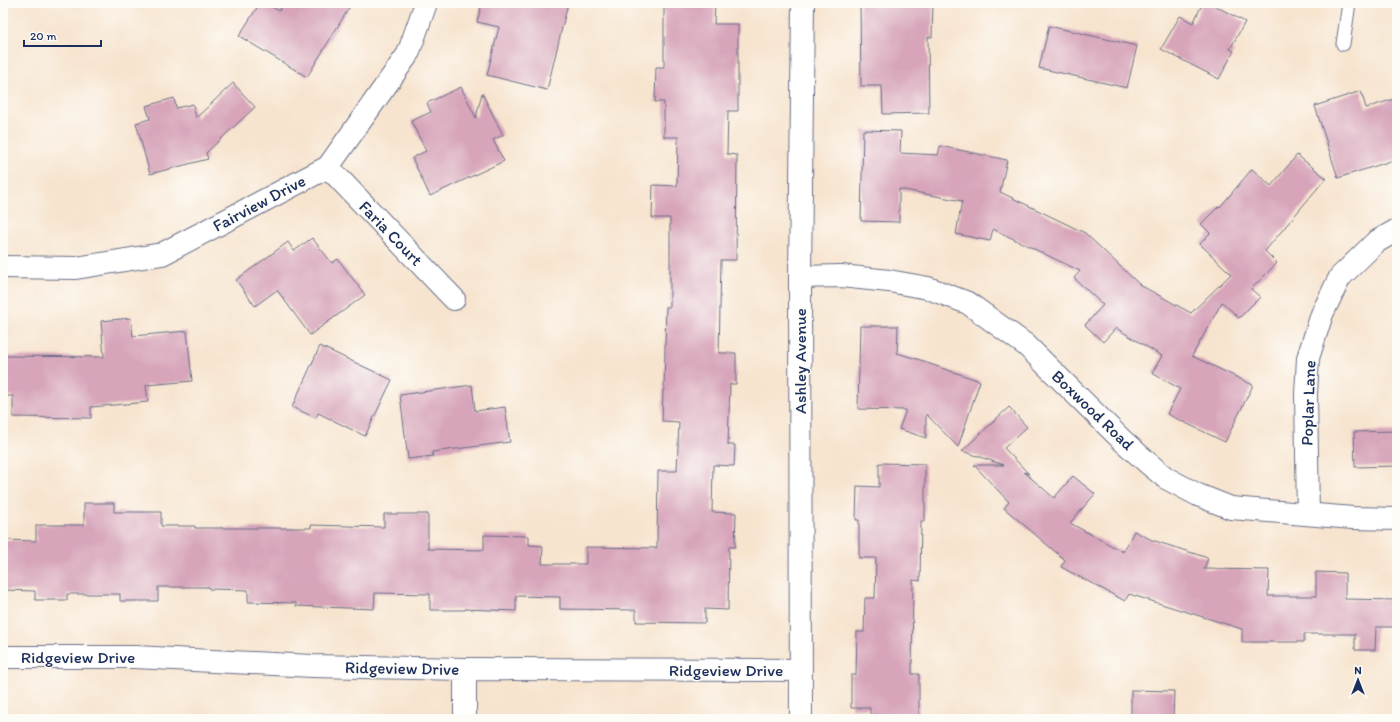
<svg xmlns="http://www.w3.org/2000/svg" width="1400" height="722" font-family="Itim,sans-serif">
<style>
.building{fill:#d7a4ba}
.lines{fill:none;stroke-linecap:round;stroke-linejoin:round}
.service-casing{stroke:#686e86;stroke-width:15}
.minor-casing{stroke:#686e86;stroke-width:24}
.service{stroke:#fff;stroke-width:13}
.minor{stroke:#fff;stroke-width:22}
.labels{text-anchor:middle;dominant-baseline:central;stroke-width:3;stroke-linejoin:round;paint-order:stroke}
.street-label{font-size:17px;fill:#1b2f5e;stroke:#fdfcf7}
</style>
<rect width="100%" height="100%" fill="#fdfcf7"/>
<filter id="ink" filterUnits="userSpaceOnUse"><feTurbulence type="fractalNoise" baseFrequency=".025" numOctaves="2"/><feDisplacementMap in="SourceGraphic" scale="8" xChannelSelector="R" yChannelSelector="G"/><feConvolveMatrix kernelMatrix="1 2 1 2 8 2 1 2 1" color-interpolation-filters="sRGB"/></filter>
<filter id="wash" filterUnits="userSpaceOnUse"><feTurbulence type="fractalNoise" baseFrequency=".012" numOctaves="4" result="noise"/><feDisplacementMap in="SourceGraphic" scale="16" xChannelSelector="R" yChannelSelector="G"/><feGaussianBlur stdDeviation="0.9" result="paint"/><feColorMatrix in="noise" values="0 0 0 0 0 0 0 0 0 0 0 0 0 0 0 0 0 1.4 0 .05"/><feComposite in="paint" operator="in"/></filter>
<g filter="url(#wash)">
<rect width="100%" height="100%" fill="#f7e4cf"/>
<g id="blocks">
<path class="building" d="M 260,3 L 265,3 L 279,11 L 284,3 L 352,3 L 307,77 L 239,36 Z
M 482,3 L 568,3 L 547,90 L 487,75 L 499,27 L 477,22 Z
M 664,3 L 715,3 L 714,24 L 738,24 L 738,111 L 728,111 L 727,154 L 737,155 L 736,260 L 721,260 L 719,353 L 736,353 L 736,384 L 730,384 L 728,445 L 735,445 L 734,466 L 713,465 L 712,512 L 736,513 L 735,547 L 729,547 L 728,610 L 705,609 L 705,623 L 636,622 L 636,610 L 560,609 L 560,597 L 516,596 L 516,611 L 465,609 L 465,610 L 430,610 L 430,594 L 375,593 L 374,609 L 296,606 L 296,603 L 248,602 L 248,590 L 209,589 L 209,587 L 158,587 L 158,601 L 120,601 L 120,594 L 67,594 L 67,600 L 35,600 L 35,591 L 3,590 L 3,540 L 36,541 L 36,525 L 84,525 L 84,503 L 114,503 L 114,512 L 161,512 L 161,526 L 195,526 L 195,528 L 311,528 L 311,525 L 384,527 L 384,514 L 428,514 L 428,549 L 484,550 L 484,535 L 529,536 L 529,545 L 543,546 L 542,564 L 586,564 L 586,547 L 657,548 L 658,471 L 677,471 L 679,422 L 662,421 L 663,390 L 664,390 L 666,307 L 670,307 L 670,218 L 652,218 L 653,185 L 677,186 L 678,137 L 664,137 L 664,102 L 655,102 L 656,67 L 664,67 Z
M 860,3 L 933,3 L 932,37 L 928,37 L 929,113 L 883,114 L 882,86 L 861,86 Z
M 1203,3 L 1210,3 L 1245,22 L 1230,49 L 1234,51 L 1219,79 L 1161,49 L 1180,16 L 1193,23 Z
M 1049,26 L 1137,46 L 1127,88 L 1039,68 Z
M 233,83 L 255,107 L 206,153 L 208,159 L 150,174 L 136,123 L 150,119 L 146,106 L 174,98 L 176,108 L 193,104 L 196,118 Z
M 461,87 L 476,118 L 482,93 L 503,135 L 493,140 L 504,161 L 430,196 L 412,158 L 426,151 L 411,121 L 431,112 L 427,103 Z
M 1361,91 L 1366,108 L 1397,98 L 1397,159 L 1338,178 L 1315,106 Z
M 863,130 L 901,131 L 900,153 L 938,155 L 940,146 L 1007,160 L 1000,192 L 1085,233 L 1140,285 L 1191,313 L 1231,274 L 1200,244 L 1210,233 L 1201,224 L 1219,206 L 1220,207 L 1252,169 L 1271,186 L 1297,155 L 1326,178 L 1265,251 L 1277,263 L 1251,289 L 1260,297 L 1239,318 L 1222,302 L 1192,356 L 1253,385 L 1225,442 L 1167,414 L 1180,389 L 1152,373 L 1162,356 L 1116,328 L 1103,342 L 1085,325 L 1103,305 L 1074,278 L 1080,271 L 993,229 L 990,241 L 956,234 L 962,201 L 899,189 L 899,222 L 861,221 Z
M 312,238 L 332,263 L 338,259 L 365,295 L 310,335 L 277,290 L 255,306 L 236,280 L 288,242 L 294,251 Z
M 131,318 L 133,336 L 187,331 L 192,381 L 146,385 L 148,402 L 91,407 L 91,418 L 13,417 L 13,396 L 3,396 L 3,356 L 104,357 L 101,321 Z
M 860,326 L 898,326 L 897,353 L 927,362 L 927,363 L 980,381 L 958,447 L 926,414 L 926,438 L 899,429 L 906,410 L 858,409 Z
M 320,346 L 392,380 L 365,436 L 318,413 L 316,418 L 292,407 Z
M 472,385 L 475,411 L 505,407 L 510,442 L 432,452 L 433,456 L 408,459 L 400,395 Z
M 1009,407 L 1027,427 L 1004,448 L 1029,474 L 1024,472 L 1054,498 L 1073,476 L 1095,494 L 1070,523 L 1123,552 L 1134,531 L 1152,540 L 1208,558 L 1204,569 L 1269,570 L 1268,596 L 1316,596 L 1316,572 L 1345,573 L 1345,599 L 1397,600 L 1397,627 L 1376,627 L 1375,650 L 1355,650 L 1355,634 L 1304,634 L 1304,642 L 1242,642 L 1242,629 L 1129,594 L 1125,601 L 1061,567 L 1065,560 L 1004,508 L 1009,502 L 974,465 L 1004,465 L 962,451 Z
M 1397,431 L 1397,466 L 1355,467 L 1354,432 Z
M 879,463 L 925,464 L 925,521 L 921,521 L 920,581 L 913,580 L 912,674 L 919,674 L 919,719 L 870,719 L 870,708 L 851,708 L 851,675 L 856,675 L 857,632 L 864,632 L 865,598 L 875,598 L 876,558 L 859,558 L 859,520 L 856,520 L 857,486 L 879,487 Z
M 1131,690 L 1174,691 L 1173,719 L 1131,719 Z"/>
</g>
</g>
<g filter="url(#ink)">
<use href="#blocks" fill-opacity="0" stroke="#686e86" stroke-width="1"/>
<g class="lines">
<g class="service-casing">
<path id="service" d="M 1343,44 L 1349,3"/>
</g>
<g class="minor-casing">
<path id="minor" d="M 328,167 L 454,299
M 3,267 L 76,268 L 162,254 L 328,167 L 408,54 L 426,3
M 800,277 L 841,276 L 889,281 L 928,288 L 968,303 L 1026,345 L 1123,441 L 1149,464 L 1166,478 L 1198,495 L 1231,508 L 1353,518 L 1397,519
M 1308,514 L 1306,394 L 1308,358 L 1322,314 L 1340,277 L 1376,242 L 1397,230
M 3,657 L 135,657 L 312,666 L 465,669 L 801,670
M 465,719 L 465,669
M 801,719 L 800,277 L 803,3"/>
</g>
<use href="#service" class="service"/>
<use href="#minor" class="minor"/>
</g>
</g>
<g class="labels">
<g class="street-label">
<text transform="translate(259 203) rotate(-28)">Fairview Drive</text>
<text transform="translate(391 233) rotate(46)">Faria Court</text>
<text transform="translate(800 361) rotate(-90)">Ashley Avenue</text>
<text transform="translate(1308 403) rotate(-88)">Poplar Lane</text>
<text transform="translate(1093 410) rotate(44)">Boxwood Road</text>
<text x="78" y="657">Ridgeview Drive</text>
<text transform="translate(402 668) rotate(1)">Ridgeview Drive</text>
<text x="726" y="670">Ridgeview Drive</text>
</g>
</g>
<rect width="1400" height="722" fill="none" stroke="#fdfcf7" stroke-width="16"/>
<g transform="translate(1358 680)" stroke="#fdfcf7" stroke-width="3" paint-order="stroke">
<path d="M0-3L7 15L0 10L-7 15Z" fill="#1b2f5e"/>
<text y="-6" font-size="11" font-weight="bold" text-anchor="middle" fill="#1b2f5e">N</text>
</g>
<path d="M24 40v6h77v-6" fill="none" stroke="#1b2f5e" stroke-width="2"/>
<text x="30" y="40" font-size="12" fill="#1b2f5e" stroke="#fdfcf7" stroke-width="3" paint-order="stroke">20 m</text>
</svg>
